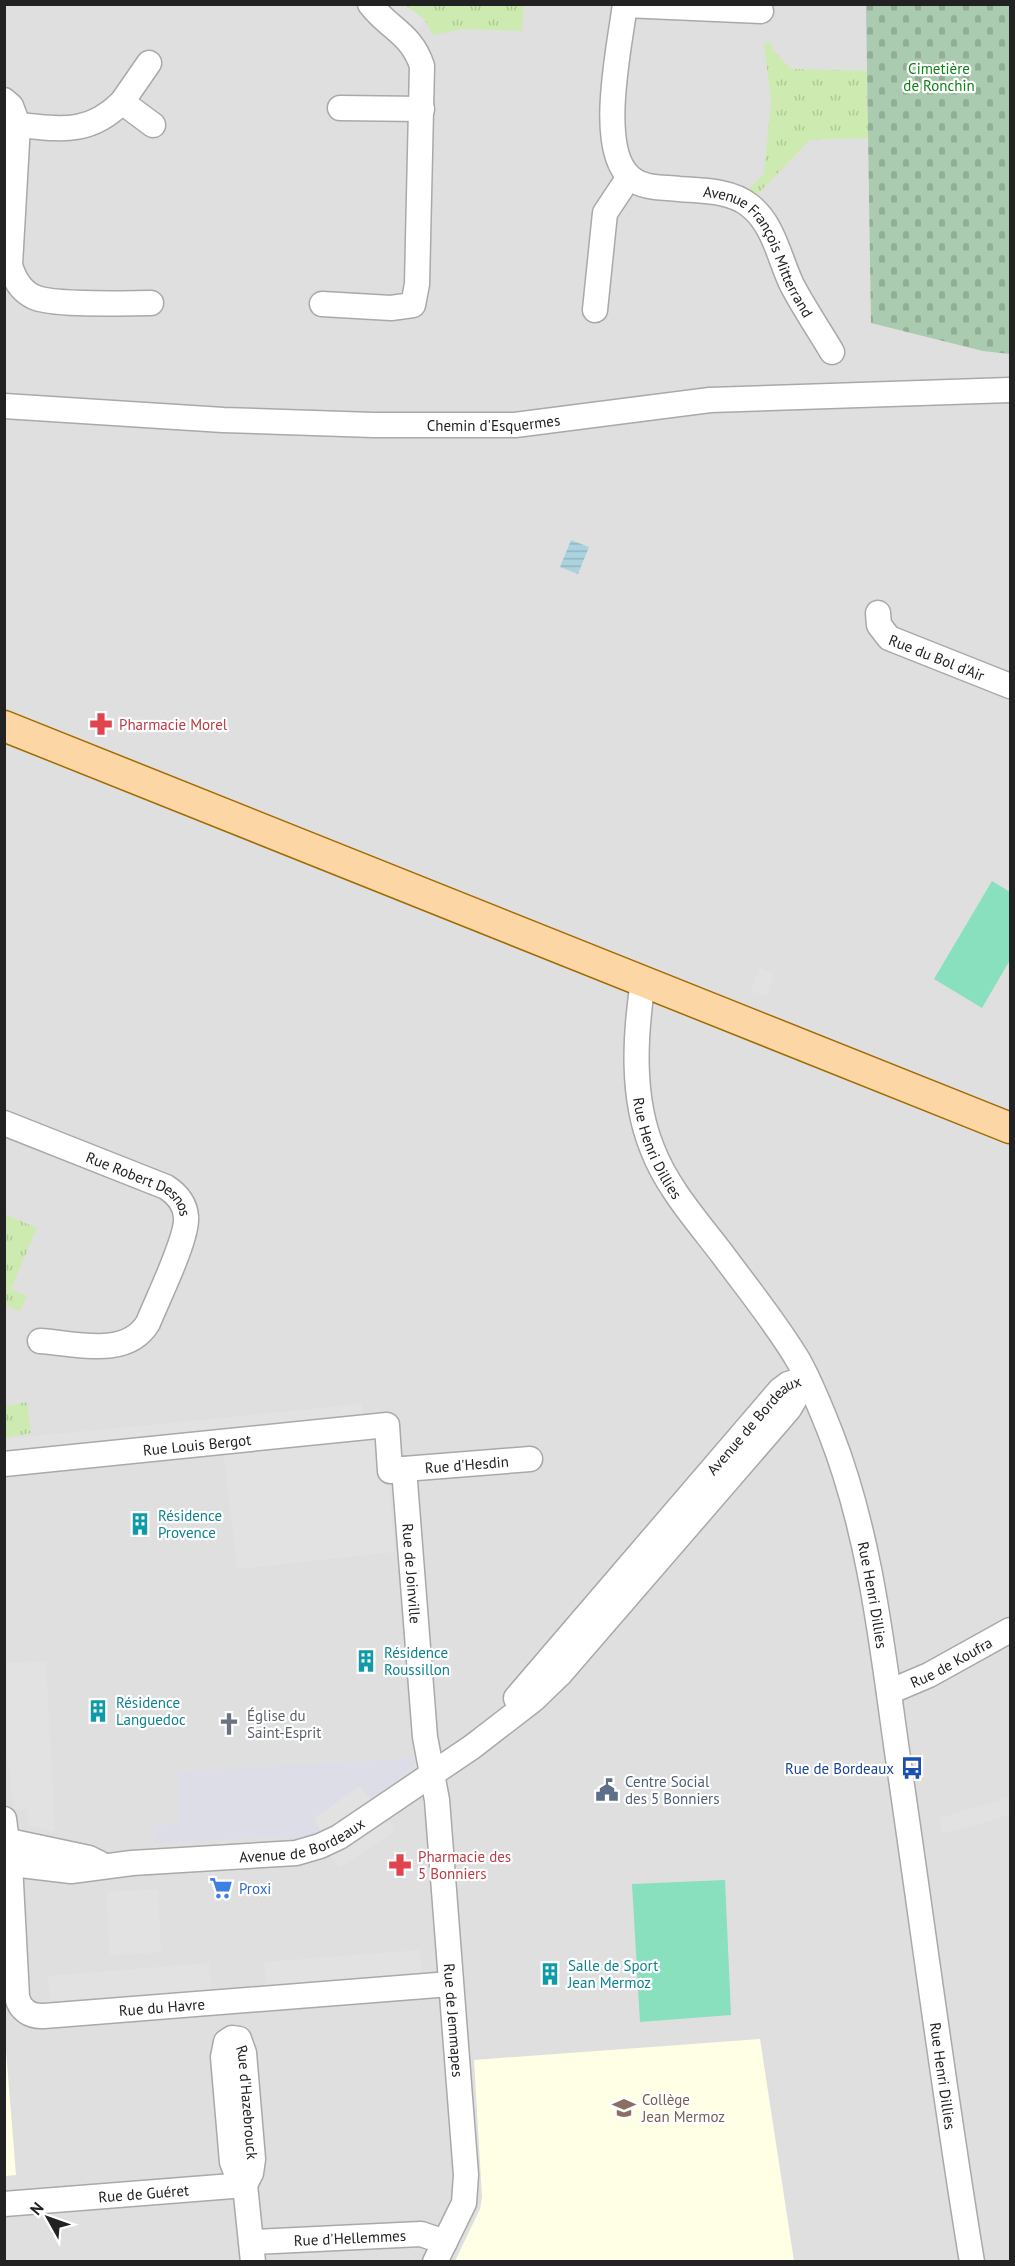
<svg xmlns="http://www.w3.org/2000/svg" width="1015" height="2266" font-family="'PT Sans',sans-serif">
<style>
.residential{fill:#e0dfdf}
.education{fill:#ffffe5}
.grass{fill:url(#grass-tufts)}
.cemetery{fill:url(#cemetery-stones)}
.pitch{fill:#88e0be}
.parking{fill:#e2e2e2}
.plaza{fill:#dddde8}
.water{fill:url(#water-rules)}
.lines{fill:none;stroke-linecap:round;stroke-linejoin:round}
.minor-casing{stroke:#a9a9a9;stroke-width:27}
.major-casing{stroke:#a06b00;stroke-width:33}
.minor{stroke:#fff;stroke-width:24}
.major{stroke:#fcd6a4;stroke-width:30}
.labels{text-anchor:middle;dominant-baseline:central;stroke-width:4.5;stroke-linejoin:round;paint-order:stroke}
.park-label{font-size:15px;fill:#0c8416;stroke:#fff}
.street-label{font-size:15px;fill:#222;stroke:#fff}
.health-label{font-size:15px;fill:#be3a42;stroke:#fff;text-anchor:start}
.culture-label{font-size:15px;fill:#0d838f;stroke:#fff;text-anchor:start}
.worship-label{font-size:15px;fill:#5b616d;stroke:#fff;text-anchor:start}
.transit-label{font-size:15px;fill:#164399;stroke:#fff;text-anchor:end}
.service-label{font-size:15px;fill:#4e5e75;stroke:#fff;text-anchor:start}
.shop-label{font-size:15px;fill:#366cbe;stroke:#fff;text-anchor:start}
.education-label{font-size:15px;fill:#785e54;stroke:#fff;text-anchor:start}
</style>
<defs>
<pattern id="grass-tufts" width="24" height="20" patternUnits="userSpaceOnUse" patternTransform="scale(1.5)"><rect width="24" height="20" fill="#cdebb0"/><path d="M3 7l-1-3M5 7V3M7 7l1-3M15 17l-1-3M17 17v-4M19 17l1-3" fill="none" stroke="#b0c997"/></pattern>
<pattern id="cemetery-stones" width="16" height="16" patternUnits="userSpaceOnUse" patternTransform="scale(1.5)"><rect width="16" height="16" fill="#aacbaf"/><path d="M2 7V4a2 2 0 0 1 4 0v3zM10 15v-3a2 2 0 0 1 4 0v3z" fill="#92ae96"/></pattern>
<pattern id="water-rules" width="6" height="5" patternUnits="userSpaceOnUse" patternTransform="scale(1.5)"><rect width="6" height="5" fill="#aad3df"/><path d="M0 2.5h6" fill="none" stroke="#92b5bf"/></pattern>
</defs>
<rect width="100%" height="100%" fill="#f2efe9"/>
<path class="residential" d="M 5,5 L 1010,5 L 1010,2261 L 5,2262 Z"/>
<path class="education" d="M 4,2026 L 16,2175 L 5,2176 L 4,2176 Z
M 760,2039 L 794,2261 L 455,2261 L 480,2209 L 482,2197 L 474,2060 Z"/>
<path class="grass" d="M 405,5 L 524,5 L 522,31 L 463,29 L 432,35 L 425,20 Z
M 764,43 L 772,43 L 772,49 L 791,69 L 867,71 L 868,138 L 810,140 L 756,196 L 747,190 L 764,174 L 771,101 Z
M 4,1214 L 37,1228 L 11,1289 L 27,1296 L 20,1311 L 5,1305 Z
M 27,1402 L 31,1433 L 5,1438 L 5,1406 Z"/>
<path class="cemetery" d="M 866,5 L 1010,5 L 1010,354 L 983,351 L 871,323 Z"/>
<path class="pitch" d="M 992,881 L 1010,892 L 1010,960 L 982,1008 L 934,979 Z
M 725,1880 L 731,2015 L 640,2022 L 632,1884 Z"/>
<path class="parking" d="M 392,5 L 405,5 L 425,20 L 417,31 L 388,9 Z
M 760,968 L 775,974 L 767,996 L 750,991 Z
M 362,1404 L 363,1419 L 5,1455 L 5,1439 Z
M 384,1429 L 395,1552 L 237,1569 L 223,1448 Z
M 46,1661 L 55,1832 L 29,1825 L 27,1809 L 14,1809 L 4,1732 L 5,1663 Z
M 360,1786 L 372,1801 L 321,1833 L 314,1818 Z
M 1010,1797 L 1010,1815 L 942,1834 L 939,1818 Z
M 387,1818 L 396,1830 L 339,1868 L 330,1855 Z
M 158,1889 L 161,1952 L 110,1955 L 106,1892 Z
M 420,1950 L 422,1979 L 266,1991 L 264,1962 Z
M 209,1963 L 212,1996 L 50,2009 L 48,1976 Z"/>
<path class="plaza" d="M 414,1753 L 414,1765 L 407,1776 L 372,1801 L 360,1786 L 314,1818 L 321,1833 L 302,1841 L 290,1842 L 282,1836 L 155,1844 L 153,1826 L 179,1822 L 178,1771 L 402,1759 Z"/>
<path class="water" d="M 571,540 L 589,547 L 578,574 L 560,567 Z"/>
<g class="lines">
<g class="minor-casing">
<g id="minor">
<path id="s1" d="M 625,4 C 620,45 596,150 631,178 C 644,189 663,187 679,189 C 702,191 730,190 749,205 C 774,224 779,258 792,285 C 804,308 819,330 832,352"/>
<path d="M 625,5 L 761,11"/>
<path d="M 4,100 L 11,106 L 18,125 L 10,265 C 14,279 21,291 34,297 C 54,306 125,303 151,303"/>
<path d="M 122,102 L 149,63"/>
<path d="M 340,108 L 422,109"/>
<path d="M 18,125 C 61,129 89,135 122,102 L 153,125"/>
<path d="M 322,304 L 391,308 L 413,305 L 417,284 L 422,66 C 411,33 389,29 370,4"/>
<path d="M 595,310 L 605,213 L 629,177"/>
<path id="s2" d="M 4,406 L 223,420 L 373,425 L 515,425 L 710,400 L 1010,390"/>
<path id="s3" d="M 878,613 L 879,625 L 889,638 L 1010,686"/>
<path id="s4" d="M 643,981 C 635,1035 631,1096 652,1148 C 667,1188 698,1222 723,1255 C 748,1289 776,1323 798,1360 C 811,1383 821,1409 831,1434 C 873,1542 883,1658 900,1772 C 924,1935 945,2099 972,2262"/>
<path id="s5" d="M 4,1123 L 166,1187 C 177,1194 185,1203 186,1217 C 188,1238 157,1300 148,1323 C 126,1359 75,1343 40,1341"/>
<path id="s6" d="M 4,1464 L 387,1425 L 390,1471 L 404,1469 L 425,1737 L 437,1800 L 466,2175 L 464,2203 L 435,2262"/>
<path id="s7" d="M 404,1469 L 530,1459"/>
<path id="s8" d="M 889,1692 L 929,1675 L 1010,1630"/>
<path id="s9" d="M 516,1698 L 780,1390 L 788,1384 L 807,1378"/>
<path id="s10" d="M 4,1819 L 10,1864 L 17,1997 C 20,2010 30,2017 44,2016 L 450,1984"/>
<path d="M 4,1840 L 89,1858 L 101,1864"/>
<path id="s11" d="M 4,1863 L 71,1871 L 132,1863 L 296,1853 L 320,1846 L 339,1837 L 472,1747 L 533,1700 L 561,1673 L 789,1409 L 807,1378"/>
<path id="s12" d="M 245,2185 L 237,2175 L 232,2162 L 223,2057 L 226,2042 L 232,2038 L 239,2039 L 244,2053 L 253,2159 L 251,2173 L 245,2185 L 253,2262"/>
<path id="s13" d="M 4,2204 L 245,2185"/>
<path id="s14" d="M 252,2242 L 421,2234 L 445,2242"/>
</g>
</g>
<g class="major-casing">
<path id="major" d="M 4,726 L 1010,1128"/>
</g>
<use href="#minor" class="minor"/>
<use href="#major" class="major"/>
</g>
<defs>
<g id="pharmacy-bare" transform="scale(1.8)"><path d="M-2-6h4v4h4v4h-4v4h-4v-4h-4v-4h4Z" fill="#e0444e" stroke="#fff" stroke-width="2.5" paint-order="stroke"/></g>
<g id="building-bare" transform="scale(1.8)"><path d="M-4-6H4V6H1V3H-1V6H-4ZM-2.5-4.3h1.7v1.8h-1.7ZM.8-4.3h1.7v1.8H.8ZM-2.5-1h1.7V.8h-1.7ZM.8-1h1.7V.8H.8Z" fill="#0f9aa8" stroke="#fff" stroke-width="2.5" paint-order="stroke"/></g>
<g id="church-bare" transform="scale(1.8)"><path d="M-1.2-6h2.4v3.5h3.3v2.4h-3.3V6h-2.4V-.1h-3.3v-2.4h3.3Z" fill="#6b7280" stroke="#fff" stroke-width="2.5" paint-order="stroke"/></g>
<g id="bus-bare" transform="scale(1.8)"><path d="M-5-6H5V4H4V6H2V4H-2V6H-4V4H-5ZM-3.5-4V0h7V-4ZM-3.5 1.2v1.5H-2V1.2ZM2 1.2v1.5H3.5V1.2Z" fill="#1a4fb4" stroke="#fff" stroke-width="2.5" paint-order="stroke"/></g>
<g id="civic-bare" transform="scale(1.8)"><path d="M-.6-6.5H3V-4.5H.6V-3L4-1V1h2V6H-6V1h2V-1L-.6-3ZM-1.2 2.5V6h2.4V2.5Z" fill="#5c6f8a" stroke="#fff" stroke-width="2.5" paint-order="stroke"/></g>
<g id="supermarket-bare" transform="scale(1.8)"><path d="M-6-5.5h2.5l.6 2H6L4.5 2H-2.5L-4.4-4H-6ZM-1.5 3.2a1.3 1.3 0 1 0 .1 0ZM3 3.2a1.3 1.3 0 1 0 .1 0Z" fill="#3f7fe0" stroke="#fff" stroke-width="2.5" paint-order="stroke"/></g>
<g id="school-bare" transform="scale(1.8)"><path d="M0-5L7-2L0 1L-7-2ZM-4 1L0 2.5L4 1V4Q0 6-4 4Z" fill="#8d6e63" stroke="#fff" stroke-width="2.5" paint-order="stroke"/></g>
</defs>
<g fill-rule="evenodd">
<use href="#pharmacy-bare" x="101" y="724"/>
<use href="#building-bare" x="140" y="1524"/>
<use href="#building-bare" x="366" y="1661"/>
<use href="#building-bare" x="98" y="1711"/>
<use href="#church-bare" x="229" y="1724"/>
<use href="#bus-bare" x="912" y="1768"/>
<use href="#civic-bare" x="607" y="1790"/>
<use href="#pharmacy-bare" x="400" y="1865"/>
<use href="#supermarket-bare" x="221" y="1888"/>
<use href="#building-bare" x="550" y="1974"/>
<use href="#school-bare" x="624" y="2108"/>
</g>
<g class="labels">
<g class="park-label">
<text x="939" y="68">Cimetière<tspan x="939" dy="17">de Ronchin</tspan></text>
</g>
<g class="street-label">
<text stroke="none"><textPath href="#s1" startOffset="342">Avenue François Mitterrand</textPath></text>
<text stroke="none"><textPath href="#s2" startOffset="490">Chemin d'Esquermes</textPath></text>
<text stroke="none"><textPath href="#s3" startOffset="80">Rue du Bol d'Air</textPath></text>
<text stroke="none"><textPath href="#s4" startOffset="171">Rue Henri Dillies</textPath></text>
<text stroke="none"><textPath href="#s5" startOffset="150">Rue Robert Desnos</textPath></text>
<text stroke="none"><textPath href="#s9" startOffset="363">Avenue de Bordeaux</textPath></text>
<text stroke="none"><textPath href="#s6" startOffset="194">Rue Louis Bergot</textPath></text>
<text stroke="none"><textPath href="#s7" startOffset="63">Rue d'Hesdin</textPath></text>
<text stroke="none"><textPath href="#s6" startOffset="550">Rue de Joinville</textPath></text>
<text stroke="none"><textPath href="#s4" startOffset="675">Rue Henri Dillies</textPath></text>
<text stroke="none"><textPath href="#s8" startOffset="69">Rue de Koufra</textPath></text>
<text stroke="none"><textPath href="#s11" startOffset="302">Avenue de Bordeaux</textPath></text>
<text stroke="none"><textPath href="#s10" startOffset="333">Rue du Havre</textPath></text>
<text stroke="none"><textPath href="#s6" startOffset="999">Rue de Jemmapes</textPath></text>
<text stroke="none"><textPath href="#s4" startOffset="1161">Rue Henri Dillies</textPath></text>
<text stroke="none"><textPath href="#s12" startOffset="226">Rue d'Hazebrouck</textPath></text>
<text stroke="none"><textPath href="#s13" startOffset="140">Rue de Guéret</textPath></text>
<text stroke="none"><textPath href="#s14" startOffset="98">Rue d'Hellemmes</textPath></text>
</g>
<g class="health-label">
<text x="119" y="724">Pharmacie Morel</text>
<text x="418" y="1856">Pharmacie des<tspan x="418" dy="17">5 Bonniers</tspan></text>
</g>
<g class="culture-label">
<text x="158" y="1515">Résidence<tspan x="158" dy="17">Provence</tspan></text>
<text x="384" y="1652">Résidence<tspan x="384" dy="17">Roussillon</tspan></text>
<text x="116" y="1702">Résidence<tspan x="116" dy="17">Languedoc</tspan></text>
<text x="568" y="1965">Salle de Sport<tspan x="568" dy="17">Jean Mermoz</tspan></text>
</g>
<g class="worship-label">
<text x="247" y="1715">Église du<tspan x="247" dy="17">Saint-Esprit</tspan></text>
</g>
<g class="transit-label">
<text x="894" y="1768">Rue de Bordeaux</text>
</g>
<g class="service-label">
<text x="625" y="1781">Centre Social<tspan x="625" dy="17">des 5 Bonniers</tspan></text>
</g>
<g class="shop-label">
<text x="239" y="1888">Proxi</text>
</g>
<g class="education-label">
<text x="642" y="2099">Collège<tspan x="642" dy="17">Jean Mermoz</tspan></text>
</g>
</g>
<rect width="1015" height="2266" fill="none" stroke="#222222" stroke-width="12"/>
<g transform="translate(48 2218) rotate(310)" stroke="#ffffff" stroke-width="4.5" paint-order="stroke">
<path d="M0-4.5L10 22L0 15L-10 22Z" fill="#222222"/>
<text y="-9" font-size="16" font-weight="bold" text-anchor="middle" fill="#222222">N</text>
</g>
</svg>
